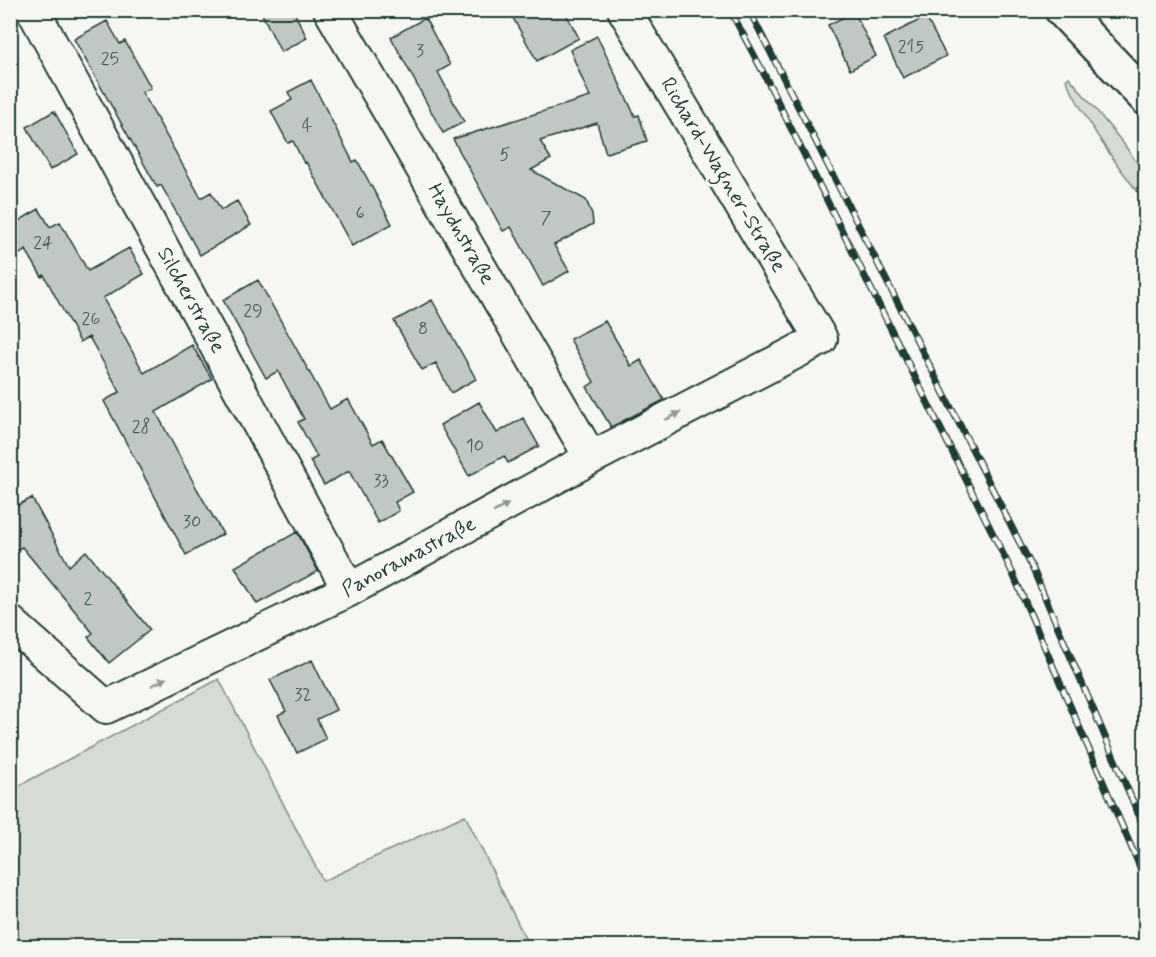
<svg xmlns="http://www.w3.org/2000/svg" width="1156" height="957" font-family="Mynerve,sans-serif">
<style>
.green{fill:#d6dbd6;stroke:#7a8c85;stroke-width:1.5}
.building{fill:#c1c8c3;stroke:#1f3d34;stroke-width:1.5}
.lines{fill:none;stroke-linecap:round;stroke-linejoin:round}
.minor-casing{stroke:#1f3d34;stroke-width:36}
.major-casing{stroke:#1f3d34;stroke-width:38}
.minor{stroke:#f6f6f2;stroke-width:32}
.major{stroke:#f6f6f2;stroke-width:33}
.rail-casing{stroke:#1f3d34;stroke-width:7}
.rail{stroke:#f6f6f2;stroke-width:4.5;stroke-dasharray:14;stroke-linecap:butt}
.oneway{fill:#8a9a93}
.labels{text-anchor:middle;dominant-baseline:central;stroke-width:6;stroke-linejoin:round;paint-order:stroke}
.number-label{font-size:18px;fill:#486058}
.street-label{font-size:21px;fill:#1f3d34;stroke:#f6f6f2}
</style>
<rect width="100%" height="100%" fill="#f6f6f2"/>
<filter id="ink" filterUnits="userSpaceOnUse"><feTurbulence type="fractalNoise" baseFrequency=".0167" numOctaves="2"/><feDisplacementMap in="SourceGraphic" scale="12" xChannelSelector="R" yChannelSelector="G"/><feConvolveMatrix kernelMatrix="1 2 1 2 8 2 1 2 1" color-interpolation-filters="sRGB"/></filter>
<g filter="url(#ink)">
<path class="green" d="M 1069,77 L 1123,143 L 1145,174 L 1145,201 C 1113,161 1089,126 1066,80 Z
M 219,679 L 323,881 L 465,815 L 529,946 L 11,946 L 11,790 Z"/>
<path class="building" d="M 260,10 L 293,10 L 307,38 L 281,52 Z
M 527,10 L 564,10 L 579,38 L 537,61 L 513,18 Z
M 854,12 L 876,56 L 850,70 L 828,25 Z
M 926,17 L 946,56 L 903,78 L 884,38 Z
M 425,18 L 450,65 L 438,72 L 464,122 L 443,133 L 391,37 Z
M 107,21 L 120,44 L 125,41 L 151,88 L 142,92 L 201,198 L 211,192 L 221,210 L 237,201 L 251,225 L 200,255 L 161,185 L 157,187 L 74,39 Z
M 597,36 L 635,116 L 639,115 L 647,141 L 606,153 L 597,123 L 540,141 L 551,159 L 531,170 L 586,200 L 592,214 L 593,224 L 554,245 L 569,271 L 543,286 L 511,227 L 503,231 L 453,139 L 590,97 L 570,50 Z
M 311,80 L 353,162 L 357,160 L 392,224 L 352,246 L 306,162 L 304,163 L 293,141 L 288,143 L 271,111 L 292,100 L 288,92 Z
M 54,111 L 78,154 L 50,170 L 27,127 Z
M 39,209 L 50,227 L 60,222 L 88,271 L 129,248 L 144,274 L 103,298 L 144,373 L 192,345 L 212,379 L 156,412 L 197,489 L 223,534 L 186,555 L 104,401 L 120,392 L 89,337 L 80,342 L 44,275 L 42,277 L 26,250 L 20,254 L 10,236 L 10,226 Z
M 258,280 L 330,409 L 348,399 L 373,444 L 382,439 L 413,492 L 395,502 L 399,511 L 378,523 L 349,471 L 324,485 L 310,461 L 317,457 L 298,422 L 304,419 L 278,371 L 266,378 L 223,300 Z
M 432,300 L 476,379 L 451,393 L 436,363 L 422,370 L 394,321 Z
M 605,321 L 631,366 L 641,360 L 664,400 L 611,427 L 587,387 L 594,382 L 570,339 Z
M 479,402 L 497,433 L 523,418 L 539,446 L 508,463 L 504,456 L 469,476 L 440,425 Z
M 32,498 L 69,566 L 86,551 L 150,630 L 109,663 L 88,637 L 93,633 L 22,547 L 10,553 L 10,509 Z
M 297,532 L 318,571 L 257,604 L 235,567 Z
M 312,660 L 336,710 L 317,719 L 326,739 L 297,753 L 278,715 L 286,711 L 270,680 Z"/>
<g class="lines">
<g class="minor-casing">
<path id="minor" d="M 33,10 L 349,590
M 330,10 L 591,458
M 10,622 L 106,707 L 349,590 L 591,458 L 821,339 L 624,10"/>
</g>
<g class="major-casing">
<path id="major" d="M 1062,10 L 1146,98"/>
</g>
<use href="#minor" class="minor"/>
<use href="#major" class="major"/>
<g class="rail-casing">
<path id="rail" d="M 730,10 L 762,70 L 1013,574 L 1146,881
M 749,10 L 1032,567 L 1146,832"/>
</g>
<use href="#rail" class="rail"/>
</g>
<defs><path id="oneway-solid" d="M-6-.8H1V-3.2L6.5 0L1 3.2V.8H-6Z" transform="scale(1.5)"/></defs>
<g class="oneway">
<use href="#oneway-solid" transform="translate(673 416) rotate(-27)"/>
<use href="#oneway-solid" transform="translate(501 508) rotate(-29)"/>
<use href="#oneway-solid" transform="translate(159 682) rotate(-26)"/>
</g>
</g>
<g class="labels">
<g class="number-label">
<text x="911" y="47">215</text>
<text x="420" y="51">3</text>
<text x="110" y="59">25</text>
<text x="307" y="126">4</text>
<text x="505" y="155">5</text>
<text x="360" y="213">6</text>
<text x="546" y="218">7</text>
<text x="43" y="243">24</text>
<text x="253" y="311">29</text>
<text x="91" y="319">26</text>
<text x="423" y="329">8</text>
<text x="141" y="427">28</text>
<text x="475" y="446">10</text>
<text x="381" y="481">33</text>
<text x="192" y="522">30</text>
<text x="88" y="599">2</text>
<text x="303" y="695">32</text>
</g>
<g class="street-label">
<text transform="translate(723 175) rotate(59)">Richard-Wagner-Straße</text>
<text transform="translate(461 234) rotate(60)">Haydnstraße</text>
<text transform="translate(191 300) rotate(61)">Silcherstraße</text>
<text transform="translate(409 557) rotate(-28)">Panoramastraße</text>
</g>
</g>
<rect width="1156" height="957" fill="none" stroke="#f6f6f2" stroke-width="36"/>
<rect x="18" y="18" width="1120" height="921" fill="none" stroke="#1f3d34" stroke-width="2" filter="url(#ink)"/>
</svg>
